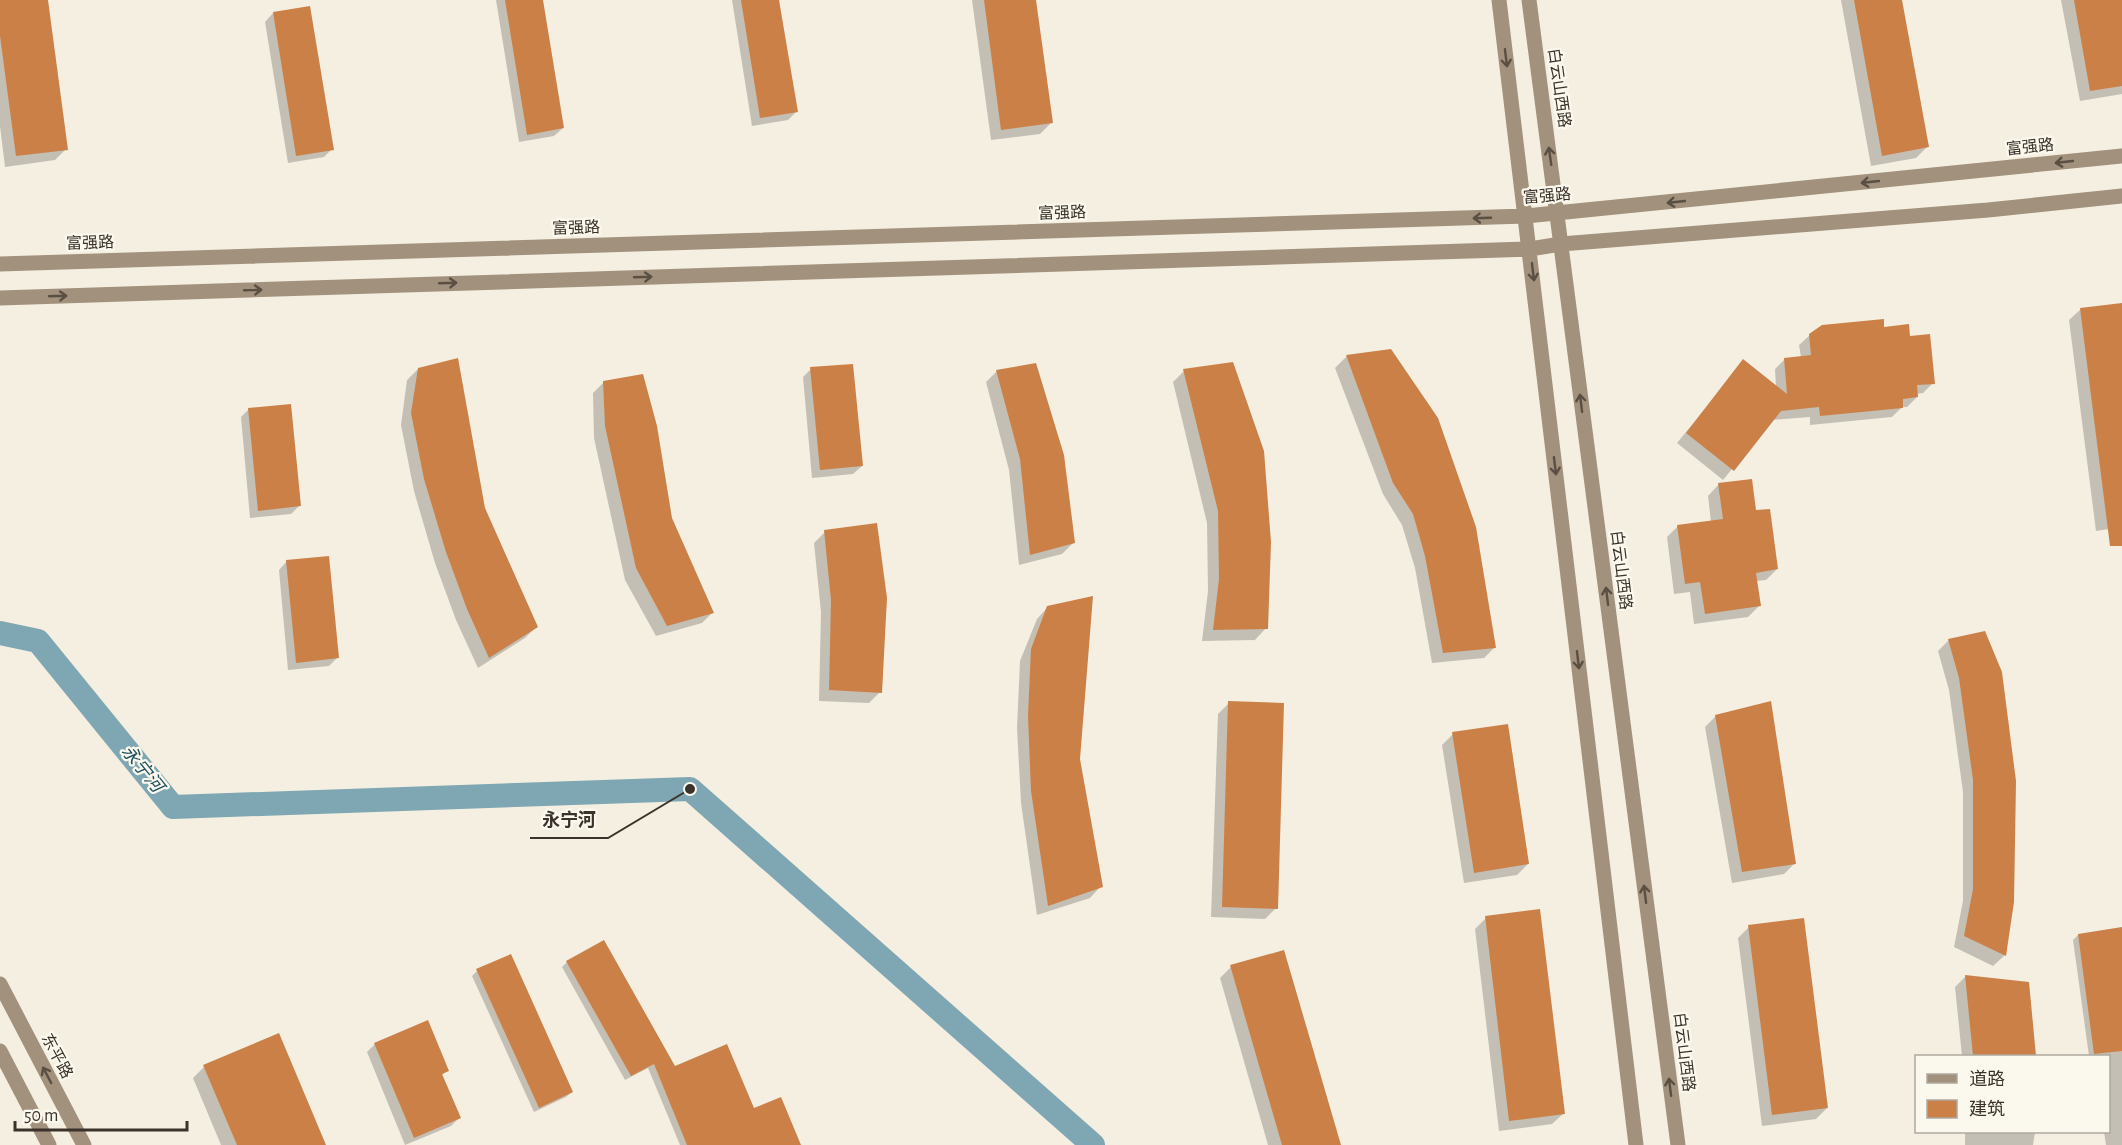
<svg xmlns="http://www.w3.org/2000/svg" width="2122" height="1145" font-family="'Alegreya Sans','Noto Sans SC',sans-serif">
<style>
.shadow{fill:#0003}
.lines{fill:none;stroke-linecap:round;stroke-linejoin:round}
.canal{stroke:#7ea7b3;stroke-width:24}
.building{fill:#cb8048}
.secondary{stroke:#a2917c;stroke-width:15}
.oneway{stroke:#5a4f43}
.labels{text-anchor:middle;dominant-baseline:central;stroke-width:4.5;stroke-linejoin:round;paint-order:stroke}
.street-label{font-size:16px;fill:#3b332b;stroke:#fbf8ee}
.water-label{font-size:18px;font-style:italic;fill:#1e4f5f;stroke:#fbf8ee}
.leader{fill:none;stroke:#3b332b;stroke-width:2}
.callout-dot{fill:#3b332b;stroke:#fbf8ee;stroke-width:2}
.callout-label{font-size:18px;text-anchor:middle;font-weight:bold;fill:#3b332b;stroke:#fbf8ee;stroke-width:4.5;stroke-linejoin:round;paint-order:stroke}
</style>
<rect width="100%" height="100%" fill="#f4efe1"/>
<path class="shadow" d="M 0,0 L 46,0 L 66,149 L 55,160 L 5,167 L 0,126 Z
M 496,0 L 542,0 L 563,128 L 554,136 L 519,142 Z
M 732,0 L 778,0 L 796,112 L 788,120 L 752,126 Z
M 972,0 L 1035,0 L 1051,123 L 1040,134 L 991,140 Z
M 1841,0 L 1900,0 L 1927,147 L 1916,158 L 1871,166 Z
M 2061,0 L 2121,0 L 2122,94 L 2080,101 Z
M 273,13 L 332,149 L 324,157 L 288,163 L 265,22 Z
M 2122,304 L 2122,527 L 2096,531 L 2069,320 L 2081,309 Z
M 1883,328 L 1909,337 L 1933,383 L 1923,393 L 1916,394 L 1917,397 L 1907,407 L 1902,407 L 1892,417 L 1810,425 L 1810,417 L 1772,420 L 1723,480 L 1677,443 L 1744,361 L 1776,387 L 1775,369 L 1785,359 L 1801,357 L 1799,345 L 1810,335 Z
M 1391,351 L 1495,647 L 1484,658 L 1432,663 L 1415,568 L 1402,525 L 1383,494 L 1335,368 L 1346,357 Z
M 418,369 L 536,627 L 525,638 L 478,668 L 456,620 L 435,563 L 414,491 L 401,425 L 407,380 Z
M 811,369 L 862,466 L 853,474 L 812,478 L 803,377 Z
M 997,371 L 1073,543 L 1062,554 L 1019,565 L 1009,470 L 986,382 Z
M 1184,371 L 1266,628 L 1255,640 L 1202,641 L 1208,591 L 1207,523 L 1173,382 Z
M 604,382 L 713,612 L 702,623 L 656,636 L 625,580 L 594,438 L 593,393 Z
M 249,409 L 299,506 L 291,514 L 250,518 L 241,417 Z
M 1719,484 L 1755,512 L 1777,569 L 1766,580 L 1756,581 L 1759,606 L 1748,617 L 1694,624 L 1690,592 L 1674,594 L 1667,537 L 1678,526 L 1711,522 L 1708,496 Z
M 825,532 L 880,692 L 869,703 L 819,701 L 821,612 L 814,543 Z
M 287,561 L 337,658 L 329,666 L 288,670 L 279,570 Z
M 1048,607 L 1101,886 L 1090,898 L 1037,915 L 1021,803 L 1017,728 L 1020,661 L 1037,619 Z
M 1985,633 L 2012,902 L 2004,956 L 1993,966 L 1954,947 L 1963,901 L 1963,792 L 1949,690 L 1938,651 L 1949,640 Z
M 1229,703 L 1276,908 L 1265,919 L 1211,917 L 1218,714 Z
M 1716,716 L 1795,863 L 1784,874 L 1732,883 L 1705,727 Z
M 1453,734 L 1528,864 L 1517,875 L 1464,883 L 1442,745 Z
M 1486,918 L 1564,1113 L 1552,1124 L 1499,1131 L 1475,929 Z
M 1749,927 L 1827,1108 L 1816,1119 L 1762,1126 L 1738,938 Z
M 2122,929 L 2122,1145 L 2106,1145 L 2104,1132 L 2108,1132 L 2108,1056 L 2089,1056 L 2073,940 L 2078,935 Z
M 567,962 L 674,1068 L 753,1110 L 799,1145 L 680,1145 L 648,1068 L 625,1080 L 562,967 Z
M 1231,967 L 1339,1145 L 1268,1145 L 1220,978 Z
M 477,971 L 572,1092 L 566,1097 L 534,1112 L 472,976 Z
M 1966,976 L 2028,983 L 2034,1056 L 1962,1056 L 1955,987 Z
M 375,1044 L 447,1070 L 441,1076 L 459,1118 L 451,1126 L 405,1145 L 367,1052 Z
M 204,1067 L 325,1145 L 221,1145 L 193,1078 Z
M 1965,1132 L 2035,1132 L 2033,1145 L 1965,1145 Z"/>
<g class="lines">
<path class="canal" d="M 0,633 L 38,641 L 173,807 L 690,789 L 1093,1145"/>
</g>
<path class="building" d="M 0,0 L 48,0 L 68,150 L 16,156 L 0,36 Z
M 505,0 L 543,0 L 564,128 L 527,135 Z
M 741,0 L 779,0 L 798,112 L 760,118 Z
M 984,0 L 1036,0 L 1053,123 L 1001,130 Z
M 1854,0 L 1902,0 L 1929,147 L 1882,156 Z
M 2074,0 L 2122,0 L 2122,86 L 2090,91 Z
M 310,6 L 334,150 L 296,156 L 273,12 Z
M 2122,303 L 2122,546 L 2110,546 L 2080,308 Z
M 1884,319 L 1884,327 L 1909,324 L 1910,336 L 1930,334 L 1935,384 L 1917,385 L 1918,397 L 1903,399 L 1903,408 L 1820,416 L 1819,407 L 1781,411 L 1734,471 L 1686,433 L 1743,359 L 1787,394 L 1784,358 L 1811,355 L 1809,334 L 1822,325 Z
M 1391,349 L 1438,418 L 1476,527 L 1496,648 L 1443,653 L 1425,556 L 1413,514 L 1393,483 L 1346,355 Z
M 458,358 L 485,508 L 538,627 L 489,658 L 467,609 L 446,552 L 424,479 L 411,413 L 418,368 Z
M 1233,362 L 1264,451 L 1271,542 L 1268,629 L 1213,630 L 1219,579 L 1218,511 L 1183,369 Z
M 1036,363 L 1064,455 L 1075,543 L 1030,555 L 1020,459 L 996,370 Z
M 853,364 L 863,466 L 820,470 L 810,367 Z
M 643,374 L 657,426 L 672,518 L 714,613 L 667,626 L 636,568 L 605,426 L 603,381 Z
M 291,404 L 301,506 L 258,511 L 248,408 Z
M 1752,479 L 1756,510 L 1770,509 L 1778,569 L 1756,573 L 1761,606 L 1705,614 L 1700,582 L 1685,584 L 1677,525 L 1723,519 L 1718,483 Z
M 877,523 L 887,598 L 882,693 L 829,690 L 831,600 L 824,530 Z
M 329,556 L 339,658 L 296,663 L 286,560 Z
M 1093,596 L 1080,759 L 1103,887 L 1048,906 L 1031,791 L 1028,716 L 1031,649 L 1047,606 Z
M 1985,631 L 2002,672 L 2016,781 L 2014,902 L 2006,956 L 1964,936 L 1973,889 L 1973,780 L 1959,678 L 1948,639 Z
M 1228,701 L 1284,703 L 1278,909 L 1222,907 Z
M 1771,701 L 1796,864 L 1742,872 L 1715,715 Z
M 1508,724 L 1529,864 L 1474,873 L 1452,732 Z
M 1540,909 L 1565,1114 L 1509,1121 L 1485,916 Z
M 1804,918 L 1828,1108 L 1772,1115 L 1748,925 Z
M 2122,927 L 2122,1051 L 2094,1054 L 2078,934 Z
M 604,940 L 675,1066 L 727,1044 L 754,1108 L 781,1097 L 801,1145 L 687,1145 L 654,1064 L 631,1076 L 566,961 Z
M 1284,950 L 1341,1145 L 1282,1145 L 1230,965 Z
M 511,954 L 573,1092 L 539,1108 L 476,969 Z
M 1965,975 L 2029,982 L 2036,1056 L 1973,1056 Z
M 428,1020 L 449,1071 L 442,1074 L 461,1118 L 414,1138 L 374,1043 Z
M 279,1033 L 326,1145 L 237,1145 L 203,1065 Z"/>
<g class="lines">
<path class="secondary" d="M 1499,0 L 1636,1145
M 1529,0 L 1678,1145
M 0,264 L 1526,216 L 2122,156
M 0,298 L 1530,249 L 1561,244 L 1988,210 L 2122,196
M 0,984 L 84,1145
M 0,1051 L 49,1145"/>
</g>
<defs><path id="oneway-shaft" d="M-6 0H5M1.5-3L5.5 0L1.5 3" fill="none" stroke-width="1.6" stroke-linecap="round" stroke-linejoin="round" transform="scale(1.5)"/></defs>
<g class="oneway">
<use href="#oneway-shaft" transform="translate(1506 58) rotate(83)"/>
<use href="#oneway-shaft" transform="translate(1550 156) rotate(-98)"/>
<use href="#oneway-shaft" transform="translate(2064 162) rotate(174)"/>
<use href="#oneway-shaft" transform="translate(1870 182) rotate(174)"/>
<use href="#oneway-shaft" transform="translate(1676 202) rotate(174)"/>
<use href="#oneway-shaft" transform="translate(1482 218) rotate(178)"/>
<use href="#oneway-shaft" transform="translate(1533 272) rotate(83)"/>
<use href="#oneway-shaft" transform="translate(643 277) rotate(-2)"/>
<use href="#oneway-shaft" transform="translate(448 283) rotate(-2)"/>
<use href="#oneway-shaft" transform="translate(253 290) rotate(-2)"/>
<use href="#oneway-shaft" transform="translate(58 296) rotate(-2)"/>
<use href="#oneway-shaft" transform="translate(1581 403) rotate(-97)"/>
<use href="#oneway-shaft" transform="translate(1555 466) rotate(83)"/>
<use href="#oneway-shaft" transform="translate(1607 596) rotate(-97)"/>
<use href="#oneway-shaft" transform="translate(1578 660) rotate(83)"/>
<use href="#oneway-shaft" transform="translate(1645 894) rotate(-97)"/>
<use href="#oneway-shaft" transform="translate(47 1075) rotate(-118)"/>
<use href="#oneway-shaft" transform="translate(1670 1087) rotate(-97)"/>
</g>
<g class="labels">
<g class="street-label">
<text transform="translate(1559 88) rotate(82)">白云山西路</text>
<text transform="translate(2030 147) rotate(-6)">富强路</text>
<text transform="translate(1547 196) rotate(-5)">富强路</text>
<text transform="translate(1062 213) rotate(-2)">富强路</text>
<text transform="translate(576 228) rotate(-2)">富强路</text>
<text transform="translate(90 243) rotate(-2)">富强路</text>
<text transform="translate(1621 570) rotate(83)">白云山西路</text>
<text transform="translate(1684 1052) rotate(83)">白云山西路</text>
<text transform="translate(57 1056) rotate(62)">东平路</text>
</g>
<g class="water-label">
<text transform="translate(142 769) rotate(51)">永宁河</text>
</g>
</g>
<path class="leader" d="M690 789L608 838H530"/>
<circle class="callout-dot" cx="690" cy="789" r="6"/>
<g class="callout-label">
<text x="569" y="826">永宁河</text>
</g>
<rect x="1915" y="1055" width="195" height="78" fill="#fbf8ee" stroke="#aea9a0" stroke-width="1.5"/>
<rect x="1927" y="1074" width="30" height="9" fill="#a2917c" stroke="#aea9a0" stroke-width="1.5"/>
<text x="1969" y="1085" font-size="18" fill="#3b332b">道路</text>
<rect x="1927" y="1100" width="30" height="18" fill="#cb8048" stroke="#aea9a0" stroke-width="1.5"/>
<text x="1969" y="1115" font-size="18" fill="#3b332b">建筑</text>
<path d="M15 1121v9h172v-9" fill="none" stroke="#3b332b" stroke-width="3"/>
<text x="24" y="1121" font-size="18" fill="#3b332b" stroke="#fbf8ee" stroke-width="4.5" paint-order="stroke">50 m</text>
</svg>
